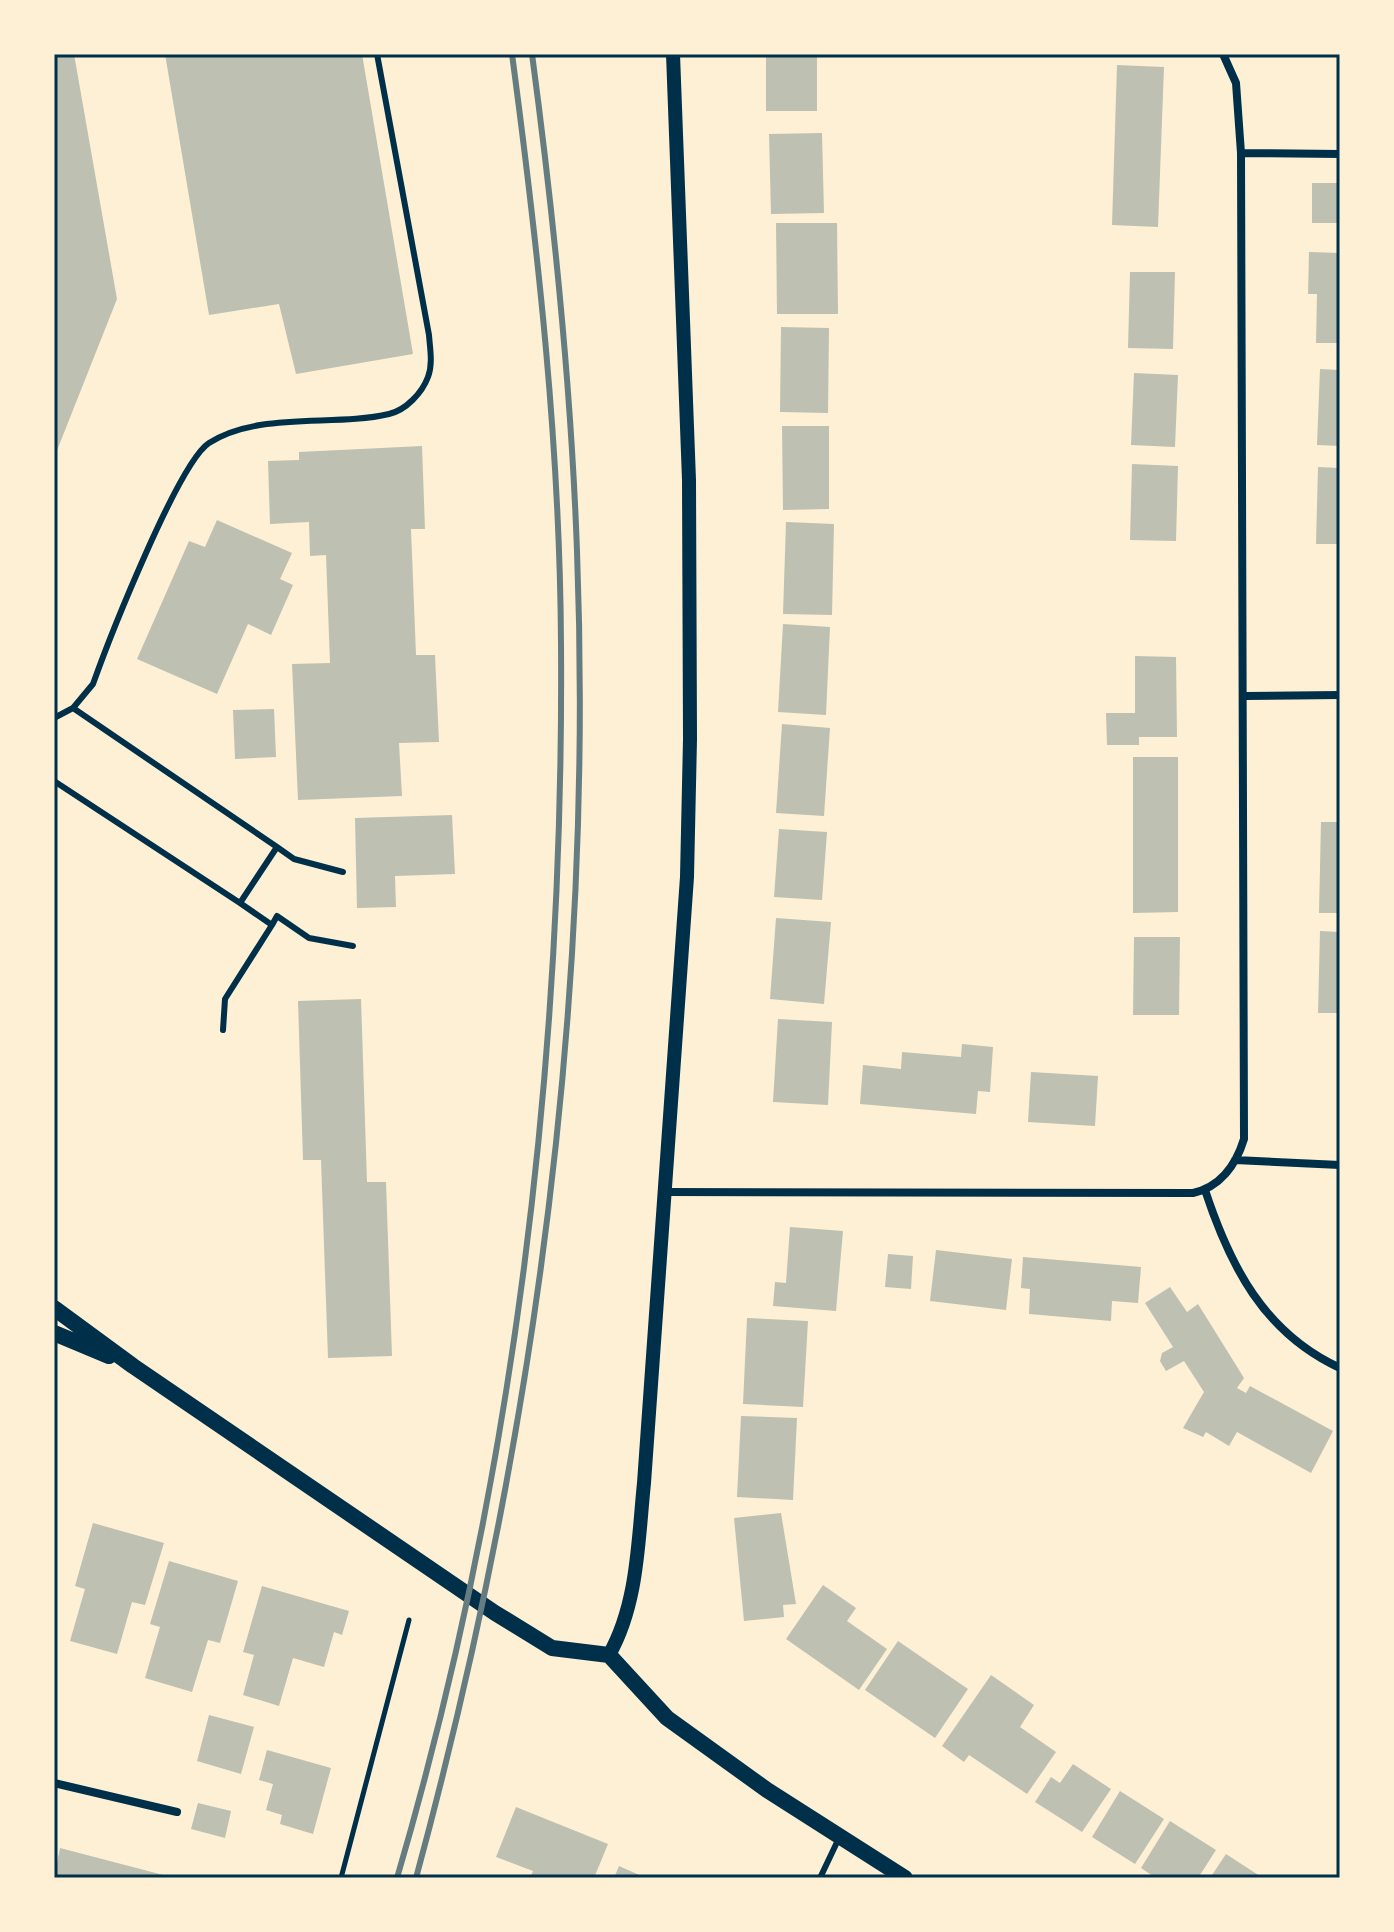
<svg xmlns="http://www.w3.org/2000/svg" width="1394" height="1932" font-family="'Roboto Condensed',sans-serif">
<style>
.building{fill:#bec0b2}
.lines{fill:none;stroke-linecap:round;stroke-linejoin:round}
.path{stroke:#003049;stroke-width:5}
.service{stroke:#003049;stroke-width:6}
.minor{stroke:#003049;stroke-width:8}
.tertiary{stroke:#003049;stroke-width:14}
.secondary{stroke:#003049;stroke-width:16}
.rail{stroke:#657d81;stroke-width:6}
.neatline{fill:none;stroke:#003049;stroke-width:3}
</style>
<rect width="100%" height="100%" fill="#fdf0d5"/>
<path class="building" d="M 54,54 L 74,54 L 117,299 L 54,458 Z
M 165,54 L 362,54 L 413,354 L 296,374 L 279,304 L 209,315 Z
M 766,54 L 817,54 L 817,111 L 766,111 Z
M 1117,65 L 1164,67 L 1158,227 L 1112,225 Z
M 822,133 L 824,213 L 771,214 L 769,134 Z
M 1312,183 L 1340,183 L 1340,223 L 1312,223 Z
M 776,223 L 837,223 L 838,314 L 777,314 Z
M 1309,252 L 1340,253 L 1340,343 L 1316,343 L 1317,294 L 1308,294 Z
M 1130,272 L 1175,272 L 1173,349 L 1128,348 Z
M 781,327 L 829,328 L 828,413 L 780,412 Z
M 1320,369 L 1340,370 L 1340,446 L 1317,445 Z
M 1134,373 L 1178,375 L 1175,447 L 1131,445 Z
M 782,426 L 829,426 L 829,509 L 783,510 Z
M 422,446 L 425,529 L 411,529 L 416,655 L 435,655 L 439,742 L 399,743 L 402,796 L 298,800 L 292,664 L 330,663 L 326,555 L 310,556 L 309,522 L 270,524 L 268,461 L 299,460 L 299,452 Z
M 1132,464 L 1178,466 L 1176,541 L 1130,540 Z
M 1318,467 L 1340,468 L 1340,544 L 1316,544 Z
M 217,520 L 292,553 L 280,579 L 293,585 L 271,635 L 248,624 L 217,694 L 137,659 L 189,541 L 205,547 Z
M 786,522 L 834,524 L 832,615 L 783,614 Z
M 783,624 L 830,627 L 826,715 L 778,712 Z
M 1135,656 L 1176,657 L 1177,737 L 1139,737 L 1139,745 L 1107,745 L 1106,713 L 1135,713 Z
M 274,709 L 276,757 L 235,759 L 233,710 Z
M 782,724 L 830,728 L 824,816 L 776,813 Z
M 1133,757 L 1178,757 L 1178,912 L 1133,913 Z
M 452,815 L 455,874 L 395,876 L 396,907 L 357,908 L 355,818 Z
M 1321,822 L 1340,822 L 1340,913 L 1319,913 Z
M 779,829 L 827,832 L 822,900 L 774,897 Z
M 776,918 L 831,922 L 824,1004 L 770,999 Z
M 1320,931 L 1340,932 L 1340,1013 L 1318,1013 Z
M 1134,937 L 1180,937 L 1179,1015 L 1133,1015 Z
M 361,999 L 367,1182 L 386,1182 L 392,1356 L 328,1358 L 321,1160 L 303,1160 L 298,1001 Z
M 778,1019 L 832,1022 L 828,1105 L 773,1102 Z
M 962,1044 L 993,1047 L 990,1092 L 978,1091 L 976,1114 L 860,1104 L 863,1065 L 901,1069 L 902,1052 L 961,1057 Z
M 1031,1072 L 1098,1076 L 1095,1126 L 1028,1122 Z
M 790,1227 L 843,1231 L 836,1311 L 773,1306 L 775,1282 L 786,1283 Z
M 936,1250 L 1012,1259 L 1006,1310 L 930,1301 Z
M 888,1254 L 913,1256 L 911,1289 L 885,1287 Z
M 1023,1257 L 1141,1267 L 1138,1303 L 1112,1301 L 1111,1321 L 1029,1314 L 1030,1289 L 1021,1288 Z
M 1170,1287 L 1187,1312 L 1198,1304 L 1244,1378 L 1237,1388 L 1246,1393 L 1250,1386 L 1333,1431 L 1311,1473 L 1237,1432 L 1229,1446 L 1206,1432 L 1203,1437 L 1183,1428 L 1204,1392 L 1184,1361 L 1166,1371 L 1160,1361 L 1162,1353 L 1173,1347 L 1145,1303 Z
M 747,1318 L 808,1321 L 803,1407 L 743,1404 Z
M 741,1416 L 797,1418 L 793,1500 L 737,1497 Z
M 781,1513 L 796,1604 L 783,1605 L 784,1617 L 744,1621 L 734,1518 Z
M 93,1523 L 164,1543 L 145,1605 L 132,1602 L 117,1654 L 70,1641 L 85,1589 L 75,1586 Z
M 169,1561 L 238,1581 L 220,1643 L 208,1640 L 192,1692 L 145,1678 L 160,1627 L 150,1624 Z
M 823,1585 L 856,1608 L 847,1621 L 887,1649 L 859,1690 L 786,1639 Z
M 262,1586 L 349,1611 L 342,1635 L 334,1632 L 324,1667 L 293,1658 L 279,1706 L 243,1695 L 254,1655 L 243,1652 Z
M 898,1641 L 968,1689 L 935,1738 L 865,1690 Z
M 991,1675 L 1034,1705 L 1020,1727 L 1056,1752 L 1027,1794 L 969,1755 L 964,1762 L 942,1746 Z
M 209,1715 L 254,1727 L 241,1774 L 197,1761 Z
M 267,1750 L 331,1768 L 313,1834 L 280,1824 L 282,1815 L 266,1810 L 273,1784 L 259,1780 Z
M 1073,1764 L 1111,1789 L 1082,1832 L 1035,1802 L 1051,1777 L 1060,1783 Z
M 1120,1791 L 1164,1819 L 1135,1864 L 1092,1837 Z
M 198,1803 L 231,1811 L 225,1838 L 191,1829 Z
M 516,1807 L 608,1844 L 594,1878 L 530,1878 L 533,1871 L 496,1857 Z
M 1170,1821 L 1216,1850 L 1198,1878 L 1156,1878 L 1141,1868 Z
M 60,1848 L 171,1877 L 171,1878 L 54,1878 Z
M 1226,1854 L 1263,1878 L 1210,1878 Z
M 619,1866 L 646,1878 L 614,1878 Z"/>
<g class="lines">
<path class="path" d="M 341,1878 L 409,1620"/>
<path class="service" d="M 54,718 L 73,708 L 93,684 C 108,642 178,463 209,443 C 259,411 334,427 389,414 C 406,410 422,393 428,377 C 433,364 430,349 429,335 L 377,54
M 54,781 L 240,903 L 277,847 L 73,708
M 277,847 L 294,859 L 343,872
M 240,903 L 272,925 L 277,916 L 309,938 L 353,946
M 223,1030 L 225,999 L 272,925
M 820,1878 L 839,1838"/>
<path class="minor" d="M 1241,153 L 1340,154
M 1245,696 L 1340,695
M 1235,1160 L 1340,1165
M 1205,1190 C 1230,1266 1264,1333 1340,1368
M 664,1192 L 1193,1193 C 1220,1187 1236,1165 1244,1139 L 1241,153 L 1236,83 L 1223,54
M 54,1783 L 177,1812"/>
<path class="tertiary" d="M 609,1655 C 638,1604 638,1541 644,1483 L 687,877 L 690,739 L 689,480 L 673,54"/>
<path class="secondary" d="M 54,1308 L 133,1366 L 495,1613 L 552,1648 L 609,1655 L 667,1718 L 767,1790 L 905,1878
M 54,1333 L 109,1356"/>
<path class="rail" d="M 397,1878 C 514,1480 564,1059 561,644 C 560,446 538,250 512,54
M 416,1878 C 533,1447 594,999 577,551 C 571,385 554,219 532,54"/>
</g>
<rect width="1394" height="1932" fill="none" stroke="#fdf0d5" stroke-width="112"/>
<rect x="56" y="56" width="1282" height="1820" class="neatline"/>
</svg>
